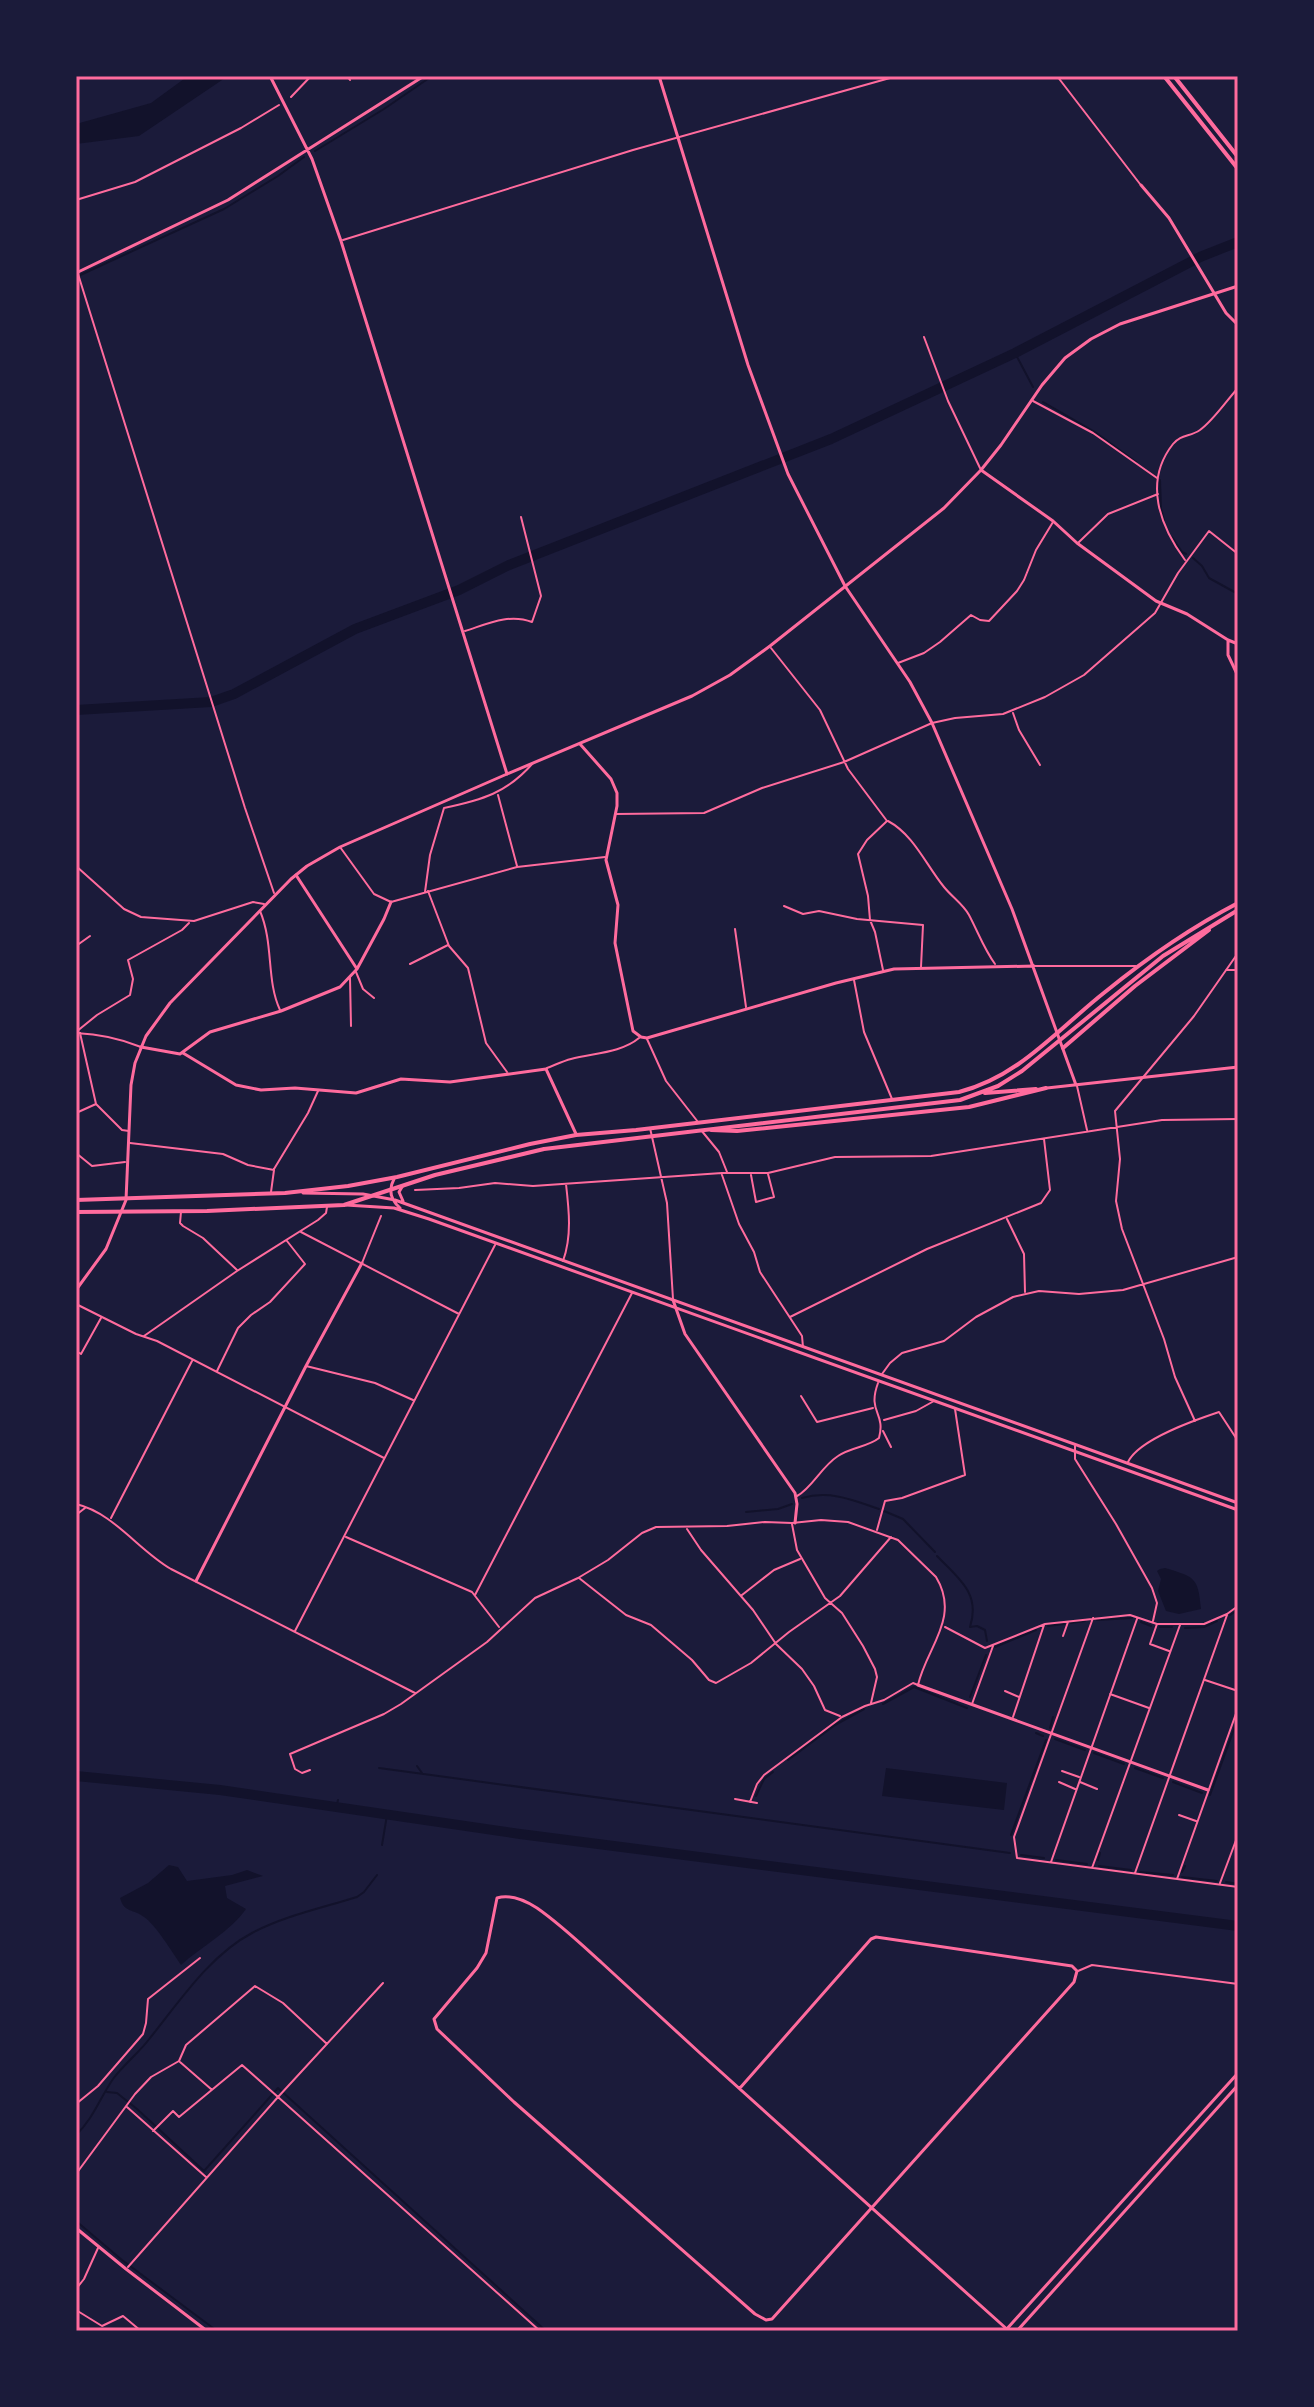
<svg xmlns="http://www.w3.org/2000/svg" width="1314" height="2407" font-family="'Asap Condensed',sans-serif">
<style>
.water{fill:#12122b}
.lines{fill:none;stroke-linecap:round;stroke-linejoin:round}
.stream{stroke:#12122b;stroke-width:2}
.river{stroke:#12122b;stroke-width:10}
.minor{stroke:#ff6b9d;stroke-width:2}
.tertiary{stroke:#ff6b9d;stroke-width:3}
.secondary{stroke:#ff6b9d;stroke-width:3}
.primary{stroke:#ff6b9d;stroke-width:3}
.trunk{stroke:#ff6b9d;stroke-width:4}
.neatline{fill:none;stroke:#ff6b9d;stroke-width:3}
</style>
<rect width="100%" height="100%" fill="#1b1b3a"/>
<path class="water" d="M 188,76 L 228,76 L 139,136 L 76,144 L 76,124 L 151,103 Z
M 1165,1568 C 1195,1577 1198,1577 1201,1609 L 1179,1614 L 1166,1611 L 1158,1591 L 1161,1579 L 1157,1571 L 1160,1569 Z
M 886,1768 L 1007,1783 L 1004,1810 L 882,1796 Z
M 169,1865 L 178,1867 L 187,1881 L 232,1875 L 247,1870 L 263,1876 L 225,1886 L 227,1898 L 246,1909 C 231,1931 201,1947 181,1965 C 173,1953 155,1924 144,1917 C 134,1909 124,1913 120,1898 L 148,1883 Z"/>
<g class="lines">
<path class="stream" d="M 315,151 L 384,109 L 432,76
M 76,277 L 224,209 L 278,176 L 304,157
M 1015,353 L 1033,387
M 1043,402 L 1095,432 L 1136,462
M 1160,480 L 1161,509 L 1164,520
M 1172,537 L 1182,552 L 1186,554
M 1193,558 L 1202,566 L 1209,578 L 1238,594
M 802,1498 C 830,1490 853,1500 879,1509
M 884,1511 L 903,1519 L 935,1552
M 746,1512 L 778,1509 L 792,1504
M 937,1556 C 958,1578 981,1593 970,1627 L 977,1626 L 985,1630 L 987,1641
M 1230,1615 L 1238,1610
M 1097,1620 L 1132,1618
M 1141,1622 L 1151,1626
M 1071,1623 L 1085,1621
M 1048,1626 L 1064,1624
M 1160,1627 L 1172,1627
M 1185,1628 L 1204,1627 L 1217,1621
M 995,1647 L 1036,1630
M 970,1697 L 986,1655
M 883,1704 L 914,1687 L 967,1708
M 1050,1728 L 1053,1717
M 1036,1733 L 1043,1736
M 1055,1739 L 1085,1750
M 1094,1753 L 1124,1764
M 788,1760 L 835,1725 L 864,1709
M 417,1766 L 422,1773
M 379,1768 L 1010,1853
M 1135,1768 L 1163,1778
M 1173,1782 L 1202,1793
M 1210,1795 L 1238,1718
M 756,1796 L 764,1779 L 773,1772
M 336,1808 L 338,1800
M 1011,1835 L 1046,1740
M 382,1845 L 387,1815
M 1021,1855 L 1044,1858
M 1056,1860 L 1087,1864
M 1098,1860 L 1100,1853
M 1099,1866 L 1131,1870
M 1140,1872 L 1173,1875
M 1182,1872 L 1185,1866
M 1182,1877 L 1217,1881
M 1226,1882 L 1238,1884
M 107,2092 L 117,2093 L 137,2109 L 204,2171 L 278,2088 L 546,2331
M 76,2135 C 93,2119 100,2098 113,2079 C 124,2064 139,2053 150,2038 C 179,2002 210,1955 252,1933 C 284,1916 322,1908 357,1897 L 364,1892 L 377,1875
M 76,2221 L 122,2260 L 217,2331"/>
<path class="river" d="M 76,710 L 211,702 L 234,694 L 355,629 L 459,590 L 509,565 L 831,439 L 1015,353 L 1200,257 L 1238,242
M 76,1776 L 220,1790 L 520,1834 L 1238,1926"/>
<path class="minor" d="M 347,76 L 350,80
M 1057,76 L 1140,184
M 291,97 L 311,76
M 76,200 L 135,182 L 241,128 L 279,105
M 343,240 L 633,150 L 897,76
M 78,274 L 245,808 L 274,893
M 924,337 L 948,401 L 980,468
M 1033,401 L 1093,433 L 1157,478
M 1079,542 L 1108,514 L 1158,494
M 1185,560 C 1160,526 1143,482 1173,444 C 1181,434 1190,437 1200,430 C 1213,421 1227,400 1238,388
M 465,631 C 487,624 509,613 532,622 L 541,596 L 521,517
M 771,648 L 820,710 L 848,769 L 887,821 L 867,840 L 858,854 L 868,896 L 870,920 L 875,932 L 883,970
M 898,663 L 924,653 L 940,642 L 971,615 L 980,620 L 989,621 L 1017,591 L 1024,580 L 1036,550 L 1053,522
M 1013,713 L 1019,730 L 1040,765
M 498,795 L 517,866
M 616,814 L 704,813 L 762,788 L 844,762 L 932,723 L 955,718 L 1003,714 L 1045,697 L 1084,675 L 1155,613 L 1178,573 L 1209,531 L 1238,554
M 888,821 C 914,835 926,865 944,887 C 952,897 963,904 969,915 C 978,932 984,949 995,964
M 340,847 L 374,894 L 391,902 L 517,867 L 605,857
M 76,866 L 124,909 L 141,917 L 194,921 L 253,902 L 264,904
M 428,891 L 449,946 L 468,968 L 486,1043 L 507,1072
M 425,892 L 430,855 L 444,808 C 482,800 507,793 533,763
M 784,906 L 803,914 L 819,911 L 857,919 L 923,925 L 921,967
M 260,911 C 274,944 266,980 280,1010
M 735,929 L 746,1007
M 76,946 L 90,936
M 410,964 L 448,945
M 1034,966 L 1136,966
M 1226,970 L 1238,970
M 356,972 L 363,989 L 374,998
M 350,978 L 351,1026
M 854,980 L 864,1032 L 892,1099
M 76,1032 L 97,1015 L 130,995 L 133,979 L 128,960 L 182,930 L 189,923
M 76,1033 C 99,1034 119,1038 141,1047
M 80,1033 L 96,1104
M 647,1039 L 666,1081 L 698,1122
M 547,1068 C 555,1065 563,1061 571,1059 C 593,1053 621,1053 639,1038
M 1077,1086 L 1087,1130
M 76,1113 L 96,1104 L 122,1130 L 129,1131
M 650,1128 L 667,1203 L 673,1299
M 701,1130 L 719,1152 L 727,1172
M 130,1143 L 223,1154 L 248,1165 L 274,1170 L 271,1192
M 76,1153 L 92,1166 L 125,1162
M 274,1169 L 308,1113 L 318,1091
M 722,1175 L 739,1224 L 754,1252 L 760,1272 L 802,1336 L 803,1347
M 751,1175 L 756,1202 L 774,1197 L 768,1174
M 415,1190 L 459,1188 L 495,1183 L 533,1186 L 722,1173 L 768,1173 L 835,1157 L 931,1156 L 1162,1120 L 1238,1119
M 181,1212 L 180,1223 L 183,1226 L 203,1238 L 237,1270
M 1007,1219 L 1024,1254 L 1025,1292
M 301,1232 L 459,1314
M 563,1261 C 572,1236 569,1210 566,1184
M 362,1263 L 381,1216
M 76,1304 L 136,1334 L 157,1341 L 384,1458
M 790,1317 L 927,1249 L 1041,1203 L 1050,1190 L 1044,1139
M 144,1336 L 237,1271 L 318,1220 L 326,1213 L 327,1207
M 76,1351 L 81,1354 L 101,1318
M 306,1366 L 375,1383 L 413,1400
M 217,1371 L 238,1328 L 251,1315 L 270,1302 L 305,1264 L 287,1241
M 882,1374 L 890,1363 L 902,1353 L 944,1341 L 976,1317 L 1013,1297 L 1039,1291 L 1079,1294 L 1123,1290 L 1238,1257
M 801,1396 L 817,1422 L 873,1408
M 884,1420 L 916,1411 L 934,1401
M 1195,1421 L 1175,1377 L 1164,1339 L 1122,1229 L 1116,1201 L 1120,1159 L 1115,1111 L 1194,1016 L 1238,953
M 883,1431 L 891,1447
M 1075,1446 L 1075,1459 L 1116,1524 L 1152,1588 L 1157,1603 L 1153,1621
M 1128,1462 C 1139,1439 1195,1420 1219,1412 L 1238,1441
M 797,1496 C 812,1488 821,1467 838,1456 C 851,1447 868,1447 879,1438 C 886,1412 867,1413 878,1383
M 76,1504 C 114,1513 138,1550 171,1569 L 415,1693
M 76,1515 L 85,1508
M 111,1518 L 192,1361
M 792,1524 L 797,1550 L 825,1598 L 842,1613 L 863,1646 L 875,1669 L 877,1677 L 871,1703
M 687,1529 L 701,1550 L 753,1610 L 776,1644 L 802,1669 L 814,1686 L 825,1710 L 840,1716
M 877,1530 L 885,1501 L 902,1498 L 965,1475 L 955,1409
M 346,1537 L 472,1592 L 499,1627
M 579,1578 L 626,1615 L 651,1625 L 692,1660 L 709,1680 L 716,1683 L 751,1663 L 789,1632 L 840,1596 L 891,1537
M 475,1595 L 632,1293
M 742,1595 L 774,1570 L 800,1559
M 1093,1618 L 1014,1837 L 1017,1858 L 1238,1887
M 1157,1624 L 1150,1644 L 1169,1651
M 945,1627 L 985,1648 L 1045,1624 L 1130,1615 L 1157,1624 L 1204,1624 L 1227,1614 L 1238,1606
M 295,1631 L 495,1245
M 1063,1636 L 1068,1622
M 1205,1680 L 1238,1691
M 1005,1691 L 1019,1697
M 1110,1694 L 1149,1708
M 972,1704 L 993,1646
M 1013,1717 L 1044,1625
M 310,1770 L 302,1773 L 295,1769 L 290,1754 L 384,1714 L 401,1704 L 487,1642 L 535,1598 L 578,1578 L 608,1560 L 642,1533 L 656,1527 L 727,1526 L 765,1522 L 792,1523 L 821,1520 L 848,1522 L 898,1540 L 936,1577 C 961,1618 926,1648 918,1685 L 913,1683 L 884,1700 L 865,1706 L 842,1717 L 764,1775 L 757,1784 L 750,1802
M 1062,1771 L 1079,1777
M 1059,1782 L 1075,1789
M 1080,1782 L 1097,1789
M 735,1799 L 757,1803
M 1179,1815 L 1196,1821
M 1051,1862 L 1137,1619
M 1092,1868 L 1180,1625
M 1135,1873 L 1227,1615
M 1177,1879 L 1238,1708
M 1220,1883 L 1238,1835
M 1078,1971 L 1092,1965 L 1238,1984
M 180,2062 L 211,2089
M 76,2104 L 98,2086 L 143,2034 L 146,2023 L 148,1999 L 200,1958
M 127,2107 L 206,2177
M 153,2131 L 173,2111 L 179,2117 L 242,2065 L 278,2097 L 383,1983
M 76,2174 L 135,2094 L 151,2077 L 179,2061 L 186,2045 L 255,1986 L 283,2003 L 327,2044
M 128,2267 L 278,2097 L 540,2331
M 76,2289 L 84,2279 L 98,2248
M 76,2310 L 102,2326 L 123,2316 L 141,2331"/>
<path class="tertiary" d="M 270,76 L 312,159 L 341,241 L 507,774
M 659,76 L 748,365 L 788,474 L 845,586 L 910,682 L 932,723 L 1012,909 L 1076,1085
M 1141,185 L 1169,218 L 1226,313 L 1238,325
M 76,273 L 228,200 L 424,76
M 981,470 L 1053,521 L 1077,543 L 1156,601 L 1187,614 L 1228,640 L 1238,644
M 1228,640 L 1228,655 L 1238,676
M 580,744 L 611,779 L 617,793 L 617,806 L 606,860 L 618,905 L 615,943 L 633,1031 L 641,1037 L 647,1038 L 836,983 L 894,969 L 1034,966
M 296,875 L 357,969
M 141,1047 L 180,1054 L 210,1032 L 281,1011 L 340,987 L 357,969 L 384,919 L 391,902
M 183,1053 L 236,1085 L 261,1090 L 295,1088 L 356,1093 L 401,1079 L 450,1082 L 546,1069 L 576,1134
M 1047,1088 L 1238,1067
M 673,1300 L 685,1334 L 795,1493 L 797,1504 L 795,1523
M 196,1581 L 306,1366 L 362,1263
M 918,1685 L 1208,1790
M 740,2088 L 871,1939 L 876,1937 L 1072,1966 L 1077,1971 L 1074,1982 L 772,2319 L 766,2320 L 755,2314 L 514,2102 L 437,2029 L 434,2019 L 477,1968 L 486,1953 L 497,1898 C 510,1894 526,1901 537,1908 C 560,1924 581,1944 602,1963 C 635,1993 668,2024 701,2054 C 803,2146 906,2239 1009,2331
M 76,2228 L 126,2269 L 207,2331"/>
<path class="secondary" d="M 76,1290 L 106,1249 L 126,1200 L 131,1085 L 135,1063 L 146,1036 L 170,1003 L 291,879 L 307,866 L 340,847 L 507,774 L 692,696 L 730,675 L 770,646 L 944,508 L 981,470 L 1001,445 L 1042,385 L 1065,358 L 1091,339 L 1120,324 L 1238,286"/>
<path class="primary" d="M 394,1179 C 388,1190 391,1200 400,1208
M 402,1187 L 399,1192 L 403,1201
M 303,1193 L 363,1194 L 395,1200 L 1238,1503
M 346,1205 L 394,1208 L 429,1219 L 1238,1510
M 1005,2331 L 1238,2073
M 1017,2331 L 1238,2085"/>
<path class="trunk" d="M 1164,76 L 1238,169
M 1174,76 L 1238,157
M 1063,1048 L 1135,986 L 1209,930
M 985,1093 L 1036,1089
M 711,1130 L 737,1131 L 969,1107 L 1046,1088
M 76,1200 L 285,1193 L 348,1186 L 397,1177 L 530,1144 L 576,1135 L 636,1130 L 959,1092 C 1019,1077 1058,1029 1105,992 C 1147,958 1190,928 1238,903
M 76,1212 L 207,1211 L 344,1205 L 435,1175 L 544,1149 L 960,1100 L 998,1086 L 1022,1071 L 1163,956 L 1238,910"/>
</g>
<rect width="1314" height="2407" fill="none" stroke="#1b1b3a" stroke-width="156"/>
<rect x="78" y="78" width="1158" height="2251" class="neatline"/>
</svg>
